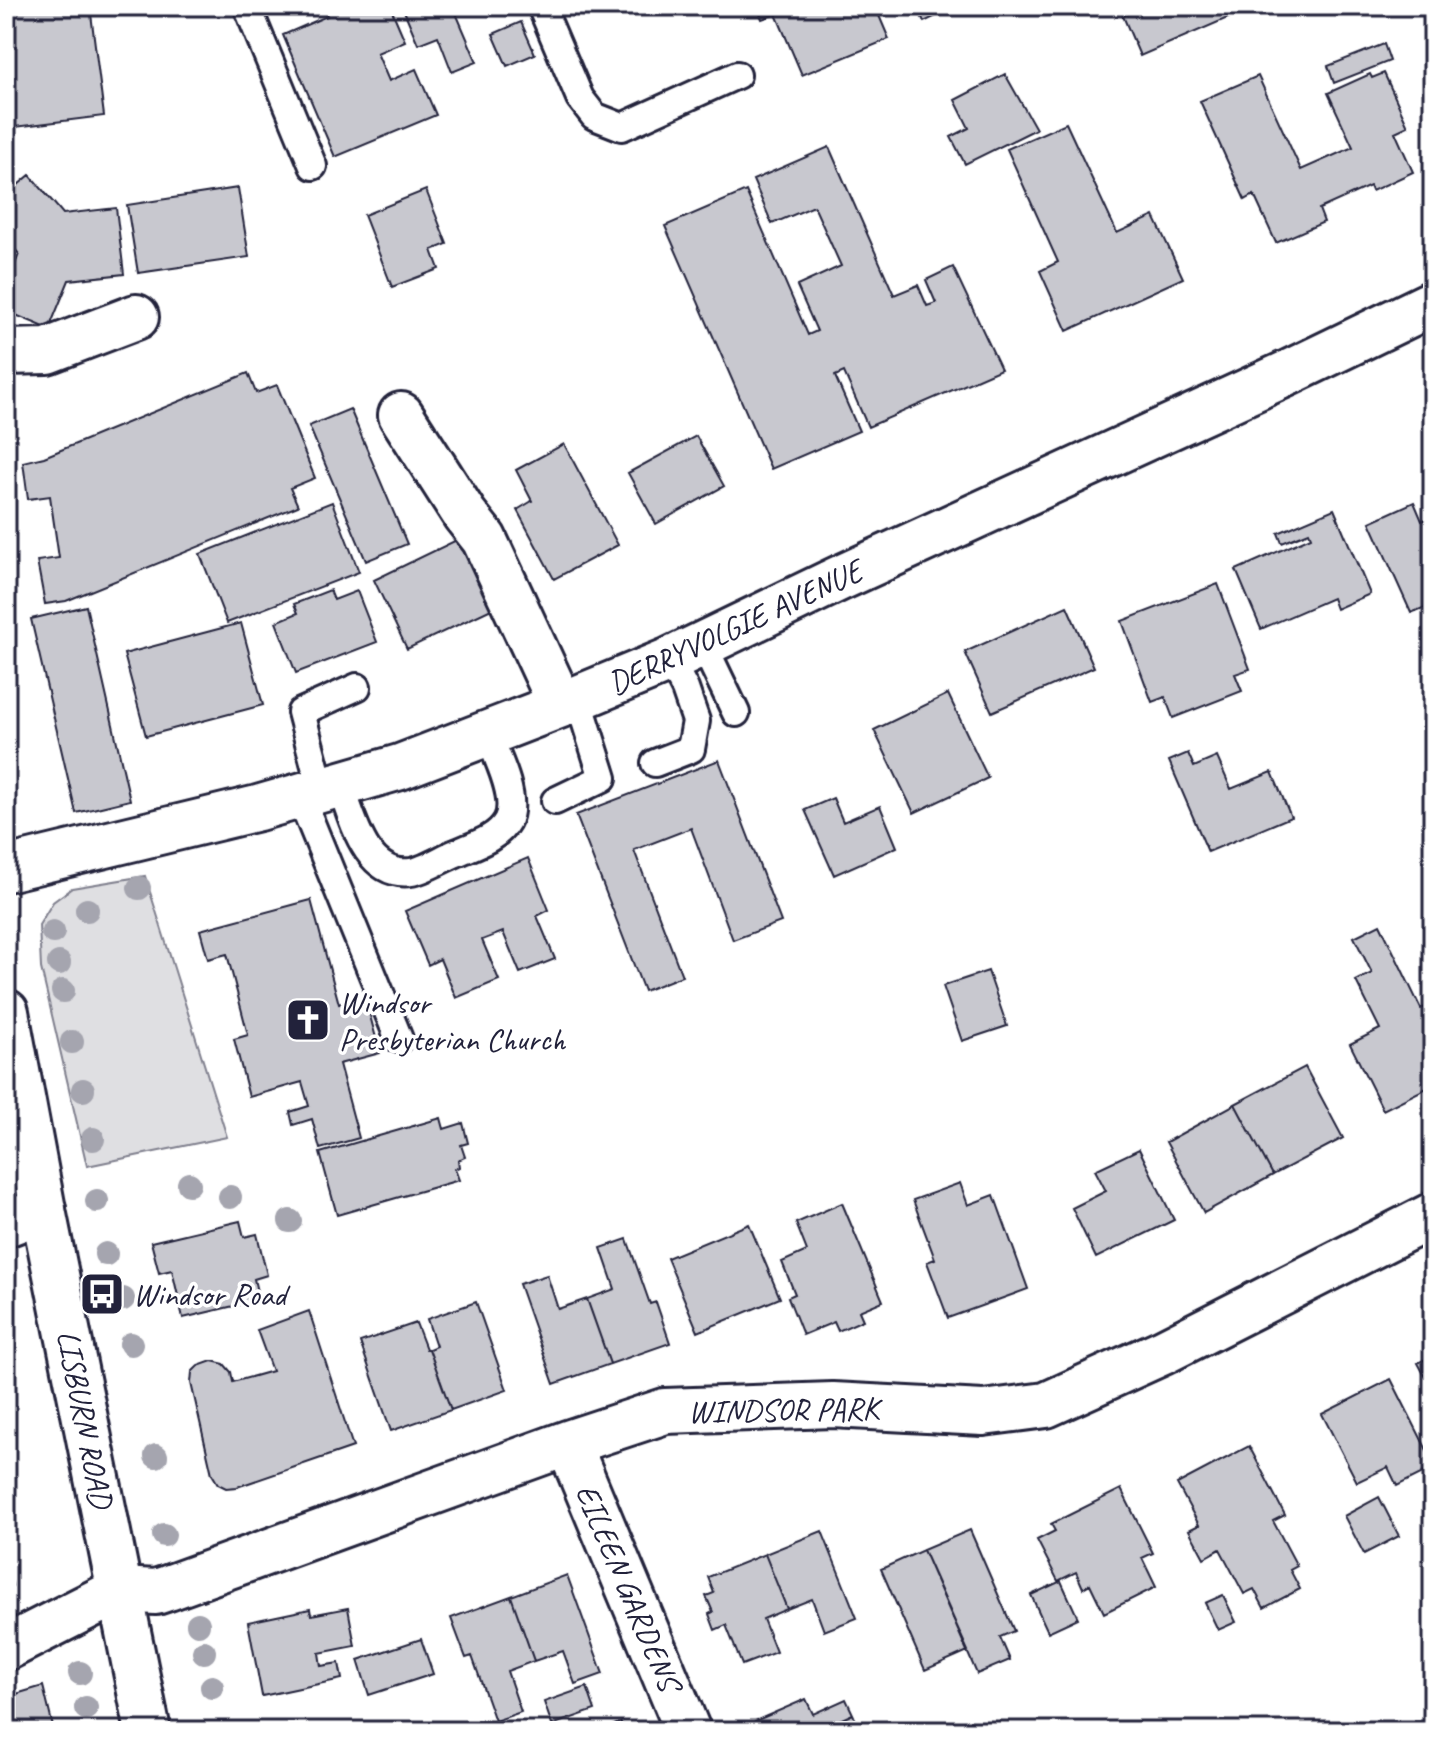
<svg xmlns="http://www.w3.org/2000/svg" width="1439" height="1737" font-family="Caveat,sans-serif">
<style>
.green{fill:#dfdfe2;stroke:#80808e;stroke-width:2}
.building{fill:#c8c8cf;stroke:#22223b;stroke-width:2}
.lines{fill:none;stroke-linecap:round;stroke-linejoin:round}
.service-casing{stroke:#22223b;stroke-width:32}
.minor-casing{stroke:#22223b;stroke-width:50}
.primary-casing{stroke:#22223b;stroke-width:50}
.service{stroke:#fff;stroke-width:26}
.minor{stroke:#fff;stroke-width:44}
.primary{stroke:#fff;stroke-width:44}
.tree{fill:#a5a5af}
.labels{text-anchor:middle;dominant-baseline:central;stroke-width:7;stroke-linejoin:round;paint-order:stroke}
.street-label{font-size:32px;fill:#22223b;stroke:#fff}
.poi-label{font-size:32px;fill:#22223b;stroke:#fff;text-anchor:start}
</style>
<rect width="100%" height="100%" fill="#fff"/>
<filter id="ink" filterUnits="userSpaceOnUse"><feTurbulence type="fractalNoise" baseFrequency=".0125" numOctaves="2"/><feDisplacementMap in="SourceGraphic" scale="16" xChannelSelector="R" yChannelSelector="G"/><feConvolveMatrix kernelMatrix="1 2 1 2 8 2 1 2 1" color-interpolation-filters="sRGB"/></filter>
<g filter="url(#ink)">
<path class="green" d="M 145,876 L 227,1137 L 87,1166 L 41,968 L 39,925 L 53,902 L 72,888 Z"/>
<path class="building" d="M 6,6 L 90,6 L 104,116 L 6,128 Z
M 280,6 L 306,6 L 283,15 Z
M 323,6 L 390,6 L 405,41 L 377,53 L 389,81 L 416,69 L 436,115 L 335,157 L 283,35 L 327,16 Z
M 402,6 L 453,6 L 477,62 L 452,72 L 438,36 L 418,44 Z
M 757,6 L 875,6 L 889,39 L 802,75 L 776,14 L 762,19 Z
M 917,6 L 954,6 L 955,7 L 924,22 Z
M 1140,6 L 1234,6 L 1237,14 L 1140,56 L 1123,16 L 1141,9 Z
M 521,22 L 535,54 L 507,66 L 493,34 Z
M 1384,44 L 1390,61 L 1334,83 L 1328,66 Z
M 1384,73 L 1408,126 L 1395,132 L 1413,172 L 1372,191 L 1370,186 L 1319,209 L 1324,222 L 1276,243 L 1254,195 L 1245,200 L 1200,101 L 1258,76 L 1301,170 L 1353,147 L 1328,93 L 1370,74 L 1372,78 Z
M 1005,74 L 1036,129 L 965,164 L 951,137 L 969,128 L 955,100 Z
M 1066,123 L 1117,233 L 1154,216 L 1183,278 L 1067,331 L 1040,271 L 1058,262 L 1007,149 Z
M 829,147 L 894,295 L 918,285 L 927,306 L 936,303 L 926,280 L 953,267 L 1001,369 L 868,427 L 844,372 L 835,376 L 859,431 L 771,469 L 665,226 L 746,191 L 808,335 L 817,331 L 797,286 L 841,266 L 814,206 L 772,224 L 753,180 Z
M 30,175 L 63,214 L 116,208 L 124,274 L 69,280 L 49,329 L 6,311 L 6,288 L 19,254 L 6,239 L 6,195 Z
M 238,188 L 249,257 L 138,273 L 127,205 Z
M 426,190 L 447,244 L 432,250 L 439,269 L 392,287 L 364,215 Z
M 248,373 L 256,393 L 277,385 L 315,478 L 290,488 L 298,506 L 66,601 L 45,604 L 37,561 L 59,558 L 50,496 L 28,499 L 23,462 L 44,457 Z
M 350,409 L 407,544 L 366,561 L 309,426 Z
M 696,436 L 724,486 L 656,524 L 628,473 Z
M 564,444 L 618,545 L 554,579 L 517,510 L 532,501 L 516,470 Z
M 332,502 L 359,572 L 227,623 L 200,554 Z
M 1414,502 L 1422,521 L 1433,516 L 1433,604 L 1411,613 L 1370,522 Z
M 1334,509 L 1370,594 L 1336,609 L 1332,598 L 1261,629 L 1236,570 L 1311,537 L 1309,532 L 1282,543 L 1278,533 Z
M 469,534 L 502,604 L 407,649 L 374,580 Z
M 1218,584 L 1250,669 L 1235,674 L 1242,691 L 1173,718 L 1165,697 L 1152,702 L 1122,621 Z
M 330,590 L 334,600 L 357,591 L 377,642 L 296,673 L 276,622 L 298,613 L 294,604 Z
M 86,606 L 130,800 L 76,813 L 31,619 Z
M 1067,606 L 1094,667 L 992,712 L 965,652 Z
M 241,623 L 263,705 L 146,736 L 124,654 Z
M 948,694 L 988,778 L 914,813 L 874,730 Z
M 1188,753 L 1194,767 L 1217,757 L 1231,789 L 1272,772 L 1291,817 L 1208,852 L 1169,761 Z
M 719,760 L 781,922 L 733,940 L 691,828 L 634,850 L 682,976 L 644,991 L 576,815 Z
M 833,798 L 843,822 L 880,806 L 897,847 L 834,875 L 805,810 Z
M 528,858 L 549,910 L 537,916 L 555,959 L 520,973 L 503,932 L 482,940 L 499,980 L 456,998 L 440,959 L 428,965 L 405,911 Z
M 311,900 L 339,1004 L 365,997 L 380,1053 L 339,1064 L 359,1138 L 320,1149 L 312,1119 L 293,1125 L 290,1112 L 309,1106 L 302,1082 L 249,1097 L 234,1039 L 248,1035 L 227,954 L 208,959 L 200,930 Z
M 1380,924 L 1421,1009 L 1433,1003 L 1433,1085 L 1383,1110 L 1350,1044 L 1380,1029 L 1356,981 L 1372,973 L 1354,937 Z
M 988,971 L 1007,1026 L 962,1041 L 943,986 Z
M 1305,1067 L 1343,1138 L 1273,1175 L 1235,1104 Z
M 1235,1104 L 1273,1175 L 1204,1213 L 1166,1142 Z
M 441,1118 L 444,1129 L 463,1123 L 468,1143 L 461,1145 L 465,1157 L 458,1160 L 459,1167 L 455,1169 L 459,1180 L 337,1215 L 320,1153 Z
M 1139,1149 L 1174,1220 L 1096,1258 L 1072,1208 L 1106,1191 L 1095,1170 Z
M 960,1183 L 968,1205 L 994,1195 L 1028,1289 L 948,1318 L 927,1262 L 935,1259 L 913,1200 Z
M 842,1203 L 883,1301 L 859,1311 L 863,1320 L 838,1331 L 834,1322 L 803,1335 L 788,1297 L 795,1294 L 782,1262 L 807,1251 L 796,1223 Z
M 240,1221 L 244,1237 L 257,1234 L 267,1275 L 254,1279 L 259,1300 L 183,1318 L 172,1270 L 159,1273 L 151,1242 Z
M 749,1224 L 780,1298 L 698,1332 L 667,1258 Z
M 627,1239 L 650,1304 L 656,1302 L 670,1343 L 610,1364 L 587,1299 L 615,1289 L 601,1248 Z
M 547,1275 L 558,1309 L 587,1299 L 610,1364 L 554,1384 L 519,1284 Z
M 476,1302 L 507,1390 L 451,1410 L 429,1349 L 436,1346 L 427,1319 Z
M 309,1311 L 353,1447 L 237,1487 L 226,1488 L 218,1484 L 212,1474 L 191,1383 L 192,1372 L 198,1366 L 212,1361 L 224,1364 L 231,1372 L 233,1382 L 272,1371 L 257,1330 Z
M 416,1323 L 426,1349 L 429,1349 L 451,1410 L 391,1431 L 360,1342 Z
M 1433,1355 L 1433,1391 L 1418,1363 Z
M 1391,1379 L 1433,1462 L 1433,1468 L 1397,1486 L 1388,1467 L 1357,1482 L 1322,1414 Z
M 1249,1446 L 1285,1515 L 1273,1521 L 1297,1566 L 1290,1570 L 1300,1589 L 1264,1608 L 1254,1589 L 1244,1594 L 1220,1549 L 1204,1558 L 1189,1530 L 1199,1525 L 1177,1484 Z
M 1121,1489 L 1153,1553 L 1142,1558 L 1156,1587 L 1104,1613 L 1090,1584 L 1083,1588 L 1076,1572 L 1058,1581 L 1037,1540 L 1055,1531 L 1051,1524 Z
M 1379,1497 L 1399,1536 L 1364,1554 L 1344,1516 Z
M 970,1530 L 1014,1631 L 1000,1637 L 1010,1660 L 977,1674 L 923,1550 Z
M 822,1531 L 857,1618 L 824,1631 L 812,1599 L 787,1609 L 765,1554 Z
M 923,1550 L 968,1651 L 925,1670 L 881,1569 Z
M 6,1553 L 12,1586 L 6,1589 Z
M 765,1554 L 787,1609 L 763,1619 L 776,1652 L 742,1665 L 726,1625 L 715,1630 L 709,1614 L 713,1612 L 706,1596 L 714,1593 L 708,1577 Z
M 567,1575 L 603,1674 L 575,1684 L 563,1651 L 534,1661 L 511,1596 Z
M 1061,1581 L 1078,1618 L 1048,1632 L 1031,1595 Z
M 1223,1595 L 1236,1622 L 1218,1630 L 1205,1603 Z
M 511,1596 L 534,1661 L 507,1671 L 521,1712 L 495,1721 L 472,1656 L 466,1658 L 451,1618 Z
M 348,1608 L 355,1646 L 319,1653 L 321,1666 L 339,1663 L 342,1679 L 262,1696 L 248,1622 L 310,1609 L 311,1615 Z
M 421,1639 L 433,1674 L 369,1695 L 358,1660 Z
M 43,1686 L 54,1731 L 6,1731 L 6,1697 Z
M 587,1687 L 595,1710 L 552,1725 L 544,1702 Z
M 806,1699 L 813,1714 L 846,1699 L 853,1714 L 815,1731 L 760,1731 L 755,1721 Z
M 853,1714 L 860,1730 L 815,1731 L 820,1729 Z
M 621,1722 L 624,1731 L 600,1731 Z"/>
<g class="lines">
<g class="service-casing">
<path id="service" d="M 247,6 L 313,166
M 541,6 L 580,98 L 594,116 L 622,127 L 737,75
M 703,644 L 736,713
M 655,763 L 691,749 L 696,721 L 685,689 L 670,660
M 340,784 C 352,816 365,878 411,872 C 425,870 443,858 456,853 C 474,845 497,839 507,821 C 519,799 496,754 487,733
M 321,789 L 301,712 L 357,687
M 300,796 L 399,1039
M 555,801 L 603,778 L 578,698"/>
</g>
<g class="minor-casing">
<path id="minor" d="M 6,352 L 47,351 L 136,317
M 401,415 L 465,515 L 484,539 L 561,705
M 6,869 L 258,808 L 400,767 L 561,705 L 670,660 L 838,579 L 1288,373 L 1433,303
M 6,1224 L 43,1210
M 568,1443 L 688,1731
M 6,1648 L 120,1590 L 156,1592 L 168,1588 L 568,1443 L 665,1411 L 833,1405 L 983,1413 L 1046,1405 L 1163,1352 L 1433,1215"/>
</g>
<g class="primary-casing">
<path id="primary" d="M 6,1012 L 43,1210 L 148,1731"/>
</g>
<use href="#service" class="service"/>
<use href="#minor" class="minor"/>
<use href="#primary" class="primary"/>
</g>
<g class="tree">
<circle cx="139" cy="888" r="12"/>
<circle cx="87" cy="910" r="12"/>
<circle cx="53" cy="932" r="12"/>
<circle cx="59" cy="963" r="12"/>
<circle cx="63" cy="991" r="12"/>
<circle cx="72" cy="1042" r="12"/>
<circle cx="83" cy="1090" r="12"/>
<circle cx="93" cy="1139" r="12"/>
<circle cx="189" cy="1184" r="12"/>
<circle cx="230" cy="1197" r="12"/>
<circle cx="97" cy="1201" r="12"/>
<circle cx="290" cy="1221" r="12"/>
<circle cx="106" cy="1254" r="12"/>
<circle cx="123" cy="1299" r="12"/>
<circle cx="131" cy="1344" r="12"/>
<circle cx="156" cy="1456" r="12"/>
<circle cx="164" cy="1535" r="12"/>
<circle cx="198" cy="1624" r="12"/>
<circle cx="204" cy="1652" r="12"/>
<circle cx="80" cy="1673" r="12"/>
<circle cx="212" cy="1687" r="12"/>
<circle cx="86" cy="1708" r="12"/>
</g>
</g>
<defs>
<g id="church-square" transform="scale(2.3)"><rect x="-9" y="-9" width="18" height="18" rx="4" fill="#22223b" stroke="#fff"/><path d="M-1.2-6h2.4v3.5h3.3v2.4h-3.3V6h-2.4V-.1h-3.3v-2.4h3.3Z" fill="#fff"/></g>
<g id="bus-square" transform="scale(2.3)"><rect x="-9" y="-9" width="18" height="18" rx="4" fill="#22223b" stroke="#fff"/><path d="M-5-6H5V4H4V6H2V4H-2V6H-4V4H-5ZM-3.5-4V0h7V-4ZM-3.5 1.2v1.5H-2V1.2ZM2 1.2v1.5H3.5V1.2Z" fill="#fff"/></g>
</defs>
<g fill-rule="evenodd">
<use href="#church-square" x="308" y="1020"/>
<use href="#bus-square" x="102" y="1294"/>
</g>
<g class="labels">
<g class="street-label">
<text transform="translate(735 627) rotate(-25)">DERRYVOLGIE AVENUE</text>
<text transform="translate(783 1410) rotate(-1)">WINDSOR PARK</text>
<text transform="translate(85 1419) rotate(79)">LISBURN ROAD</text>
<text transform="translate(628 1587) rotate(67)">EILEEN GARDENS</text>
</g>
<g class="poi-label">
<text x="339" y="1002">Windsor<tspan x="339" dy="37">Presbyterian Church</tspan></text>
<text x="133" y="1294">Windsor Road</text>
</g>
</g>
<rect width="1439" height="1737" fill="none" stroke="#fff" stroke-width="32"/>
<rect x="16" y="16" width="1407" height="1705" fill="none" stroke="#22223b" stroke-width="3" filter="url(#ink)"/>
</svg>
